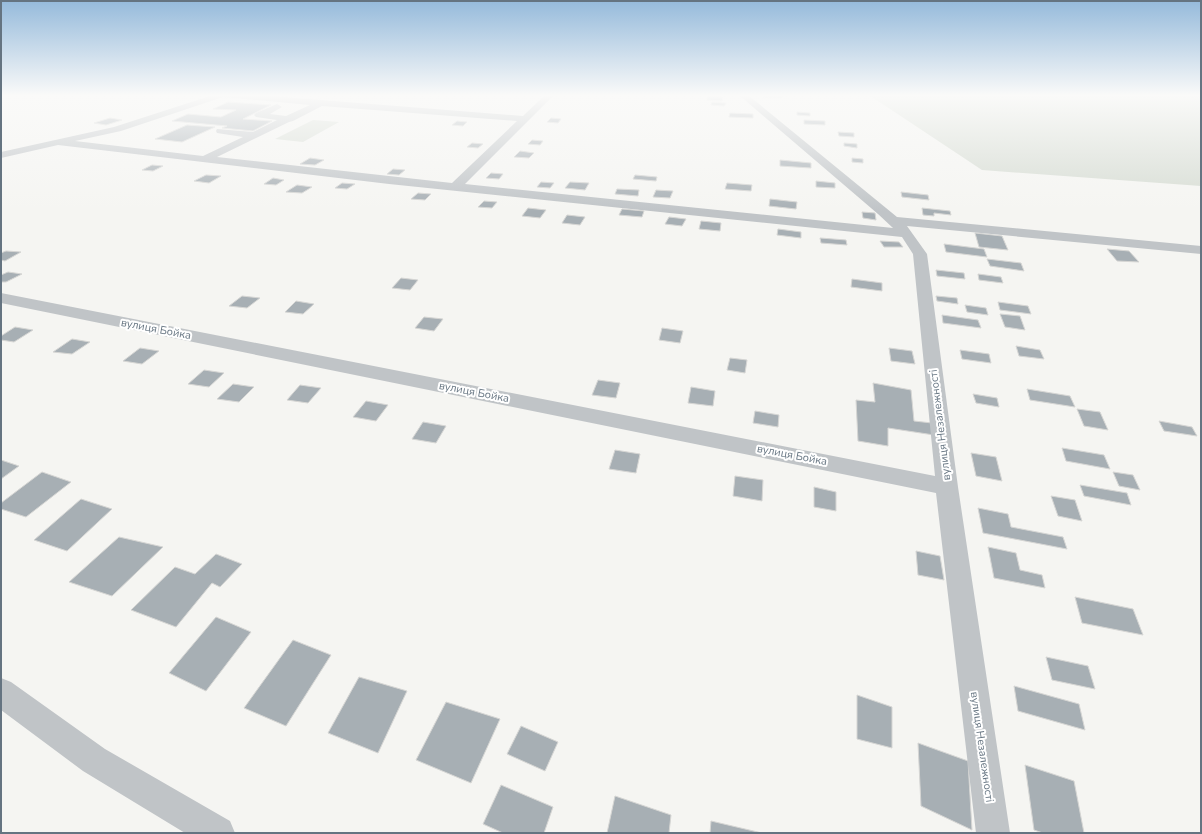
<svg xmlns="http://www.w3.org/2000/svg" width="1202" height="834" font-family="'Nunito Sans',sans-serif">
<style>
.green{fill:#d6dcd3}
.building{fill:#a7afb4;stroke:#d6d6d4}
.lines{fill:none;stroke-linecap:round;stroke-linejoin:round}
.minor{fill:#c0c4c7;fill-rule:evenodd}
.labels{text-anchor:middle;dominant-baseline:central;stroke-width:4;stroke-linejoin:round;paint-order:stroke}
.street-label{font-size:11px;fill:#657481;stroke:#fff}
</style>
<rect width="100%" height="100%" fill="#f5f5f2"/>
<path class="green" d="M 869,95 L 1201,95 L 1201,186 L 982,170 Z
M 313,120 L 339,122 L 303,142 L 275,139 Z"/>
<path class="building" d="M 763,95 L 782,95 L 782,98 L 763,97 Z
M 708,96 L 723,97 L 722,101 L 707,100 Z
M 228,102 L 271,105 L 243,119 L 272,121 L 253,131 L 222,128 L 227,126 L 172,121 L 188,114 L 221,117 L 236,110 L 213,109 Z
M 712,102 L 726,103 L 724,106 L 711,105 Z
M 797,112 L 810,113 L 810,116 L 797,115 Z
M 730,113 L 753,114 L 753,118 L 729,117 Z
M 110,118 L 122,120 L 106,125 L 94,123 Z
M 551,118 L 561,119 L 558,123 L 547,122 Z
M 804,120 L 825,121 L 825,125 L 804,124 Z
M 457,121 L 467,122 L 463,126 L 452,125 Z
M 187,125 L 215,127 L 182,142 L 155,139 Z
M 838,132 L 854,133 L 854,137 L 839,136 Z
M 532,140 L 543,141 L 540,145 L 528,144 Z
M 472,143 L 483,144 L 478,148 L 467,147 Z
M 844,143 L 857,144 L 857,148 L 844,146 Z
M 520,151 L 534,153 L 529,158 L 514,157 Z
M 310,158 L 324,160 L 315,165 L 300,164 Z
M 852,158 L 863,159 L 863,163 L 852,162 Z
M 780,160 L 811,163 L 811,168 L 780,166 Z
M 152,165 L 163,166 L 153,171 L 142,170 Z
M 393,169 L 405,170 L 399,175 L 387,174 Z
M 491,173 L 503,174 L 499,179 L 486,178 Z
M 206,175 L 221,176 L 209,183 L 194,181 Z
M 635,175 L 657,177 L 656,181 L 633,179 Z
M 273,178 L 284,180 L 276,185 L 264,184 Z
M 816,181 L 835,183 L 835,188 L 816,187 Z
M 541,182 L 554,183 L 550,188 L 537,187 Z
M 570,182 L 589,183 L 585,190 L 565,188 Z
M 342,183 L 355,184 L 347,189 L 335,188 Z
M 727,183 L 752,185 L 751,191 L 725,189 Z
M 297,185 L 312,187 L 302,193 L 286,192 Z
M 617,189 L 639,190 L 638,196 L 615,194 Z
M 656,190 L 673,191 L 670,198 L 653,197 Z
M 901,192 L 928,195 L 929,200 L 902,197 Z
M 418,193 L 431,194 L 425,200 L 411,199 Z
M 770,199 L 797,202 L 796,209 L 769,206 Z
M 484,201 L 497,202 L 492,208 L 478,207 Z
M 528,208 L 546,210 L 540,218 L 522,216 Z
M 922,208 L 950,211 L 951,215 L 934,213 L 934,216 L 923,215 Z
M 622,209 L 644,211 L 642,217 L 619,215 Z
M 862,212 L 875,213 L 876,220 L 863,218 Z
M 567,215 L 585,217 L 580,225 L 562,223 Z
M 669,217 L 686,219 L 682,226 L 665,224 Z
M 701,221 L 721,223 L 720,231 L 699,229 Z
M 778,229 L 801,232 L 801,238 L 777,235 Z
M 975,233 L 1002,236 L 1008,250 L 979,247 Z
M 820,238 L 846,240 L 847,245 L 821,243 Z
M 880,241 L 899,242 L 903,247 L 884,247 Z
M 944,244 L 984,249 L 987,257 L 946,252 Z
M 1107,249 L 1129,251 L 1139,262 L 1117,261 Z
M 6,251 L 21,252 L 5,261 L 1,260 L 1,253 Z
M 987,259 L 1021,263 L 1024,271 L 990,266 Z
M 936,270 L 964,273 L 965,279 L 937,276 Z
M 8,272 L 22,274 L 6,282 L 1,282 L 1,275 Z
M 978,274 L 1001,277 L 1003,283 L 979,280 Z
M 401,278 L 418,280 L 410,290 L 392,288 Z
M 852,279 L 882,283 L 882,291 L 851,287 Z
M 242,296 L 260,298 L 247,308 L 229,306 Z
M 936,296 L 957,298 L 958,304 L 937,301 Z
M 296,301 L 314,304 L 303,314 L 285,312 Z
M 998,302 L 1028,306 L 1031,314 L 1000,310 Z
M 965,305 L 986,308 L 988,315 L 967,312 Z
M 1000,314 L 1020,316 L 1025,330 L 1005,327 Z
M 942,315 L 978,320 L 981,328 L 943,323 Z
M 424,317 L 443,319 L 434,331 L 415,328 Z
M 15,327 L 33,330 L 14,342 L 1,340 L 1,336 Z
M 662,328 L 683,331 L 680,343 L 659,340 Z
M 72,339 L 90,342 L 72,354 L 53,352 Z
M 1016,346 L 1040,350 L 1044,359 L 1019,356 Z
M 140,348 L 159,351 L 142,364 L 123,361 Z
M 889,348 L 912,351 L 915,364 L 891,361 Z
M 960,350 L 989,354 L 991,363 L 962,359 Z
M 730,358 L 747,360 L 745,373 L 727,370 Z
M 204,370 L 224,373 L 209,387 L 188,384 Z
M 598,380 L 620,383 L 616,398 L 592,395 Z
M 873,383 L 911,390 L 914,421 L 932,423 L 934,435 L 888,428 L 888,446 L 858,441 L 856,400 L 875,402 Z
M 233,384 L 254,387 L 239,402 L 217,399 Z
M 300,385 L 321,388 L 308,403 L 287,400 Z
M 691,387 L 715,391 L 713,406 L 688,403 Z
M 1027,389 L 1070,396 L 1075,407 L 1030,400 Z
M 973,394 L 997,398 L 999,407 L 976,403 Z
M 366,401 L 388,405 L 376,421 L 353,417 Z
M 1077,409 L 1100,412 L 1108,430 L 1084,426 Z
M 755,411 L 779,415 L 778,427 L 753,423 Z
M 1159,421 L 1192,427 L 1197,436 L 1164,431 Z
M 423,422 L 446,426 L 436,443 L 412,439 Z
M 1062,448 L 1104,455 L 1110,469 L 1066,461 Z
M 615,450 L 640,454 L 636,473 L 609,469 Z
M 971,453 L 996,457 L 1002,481 L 976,476 Z
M 1,460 L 19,466 L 1,479 Z
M 42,472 L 71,482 L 26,517 L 1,509 L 1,503 Z
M 1113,472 L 1133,475 L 1140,490 L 1119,486 Z
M 735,476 L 763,480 L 762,501 L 733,496 Z
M 1080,485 L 1127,493 L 1131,505 L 1084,496 Z
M 814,487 L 836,492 L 836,511 L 814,507 Z
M 1051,496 L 1075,500 L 1082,521 L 1058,516 Z
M 81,499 L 112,509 L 67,551 L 34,540 Z
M 978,508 L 1008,514 L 1011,527 L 1063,537 L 1067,549 L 983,533 Z
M 119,537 L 163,547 L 112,596 L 69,582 Z
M 988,547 L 1016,553 L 1020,570 L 1042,575 L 1045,588 L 994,578 Z
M 916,551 L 940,556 L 944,580 L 918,575 Z
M 216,554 L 242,564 L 220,587 L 212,583 L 176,627 L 131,610 L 175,567 L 195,574 Z
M 1075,597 L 1133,609 L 1143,635 L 1082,623 Z
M 216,617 L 251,632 L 206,691 L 169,673 Z
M 293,640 L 331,655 L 286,726 L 244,708 Z
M 1046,657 L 1088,666 L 1095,689 L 1052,680 Z
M 359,677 L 407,691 L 378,753 L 328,733 Z
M 1014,686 L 1079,704 L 1085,730 L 1018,711 Z
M 857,695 L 892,707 L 892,748 L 857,739 Z
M 446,702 L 500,719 L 471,783 L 416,760 Z
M 521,726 L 558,742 L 545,771 L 507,754 Z
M 918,743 L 968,761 L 972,830 L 921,806 Z
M 1025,765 L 1074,781 L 1084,833 L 1043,833 L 1034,830 Z
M 501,785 L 553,807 L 544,833 L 503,833 L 483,824 Z
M 615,796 L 671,815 L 669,833 L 607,833 Z
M 711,821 L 762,833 L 710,833 Z"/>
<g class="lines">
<path class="minor" d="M 213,95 L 258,95 L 523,116 L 545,95 L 554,95 L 465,184 L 893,228 L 878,214 L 739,95 L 748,95 L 897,217 L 1201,246 L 1201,254 L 907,226 L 927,254 L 958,487 L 1010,833 L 976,833 L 936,493 L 1,303 L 1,293 L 935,476 L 913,254 L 902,237 L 389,184 L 58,145 L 1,158 L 1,152 L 114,127 ZM 223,97 L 310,105 L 286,116 L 270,114 L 282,107 L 277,104 L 256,113 L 254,115 L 256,117 L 277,120 L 253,132 L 217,129 L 216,131 L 217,133 L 243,137 L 203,156 L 75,141 L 121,131 ZM 322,106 L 517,121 L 452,183 L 217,157 L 289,122 L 293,121 Z
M 1,678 L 11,682 L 105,749 L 230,821 L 235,833 L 185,833 L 83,771 L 1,710 Z"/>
</g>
<linearGradient id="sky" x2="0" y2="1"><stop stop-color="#95badb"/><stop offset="0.45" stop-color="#fafaf9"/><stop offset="1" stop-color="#fafaf9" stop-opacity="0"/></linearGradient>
<rect width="1202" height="212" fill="url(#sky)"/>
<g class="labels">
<g class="street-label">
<text transform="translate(156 329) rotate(11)">вулиця Бойка</text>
<text transform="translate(474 392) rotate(11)">вулиця Бойка</text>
<text transform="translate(940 425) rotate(-97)">вулиця Незалежності</text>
<text transform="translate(792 455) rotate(11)">вулиця Бойка</text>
<text transform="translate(982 747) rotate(82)">вулиця Незалежності</text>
</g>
</g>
<rect width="1202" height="834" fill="none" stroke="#657481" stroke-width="4"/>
</svg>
